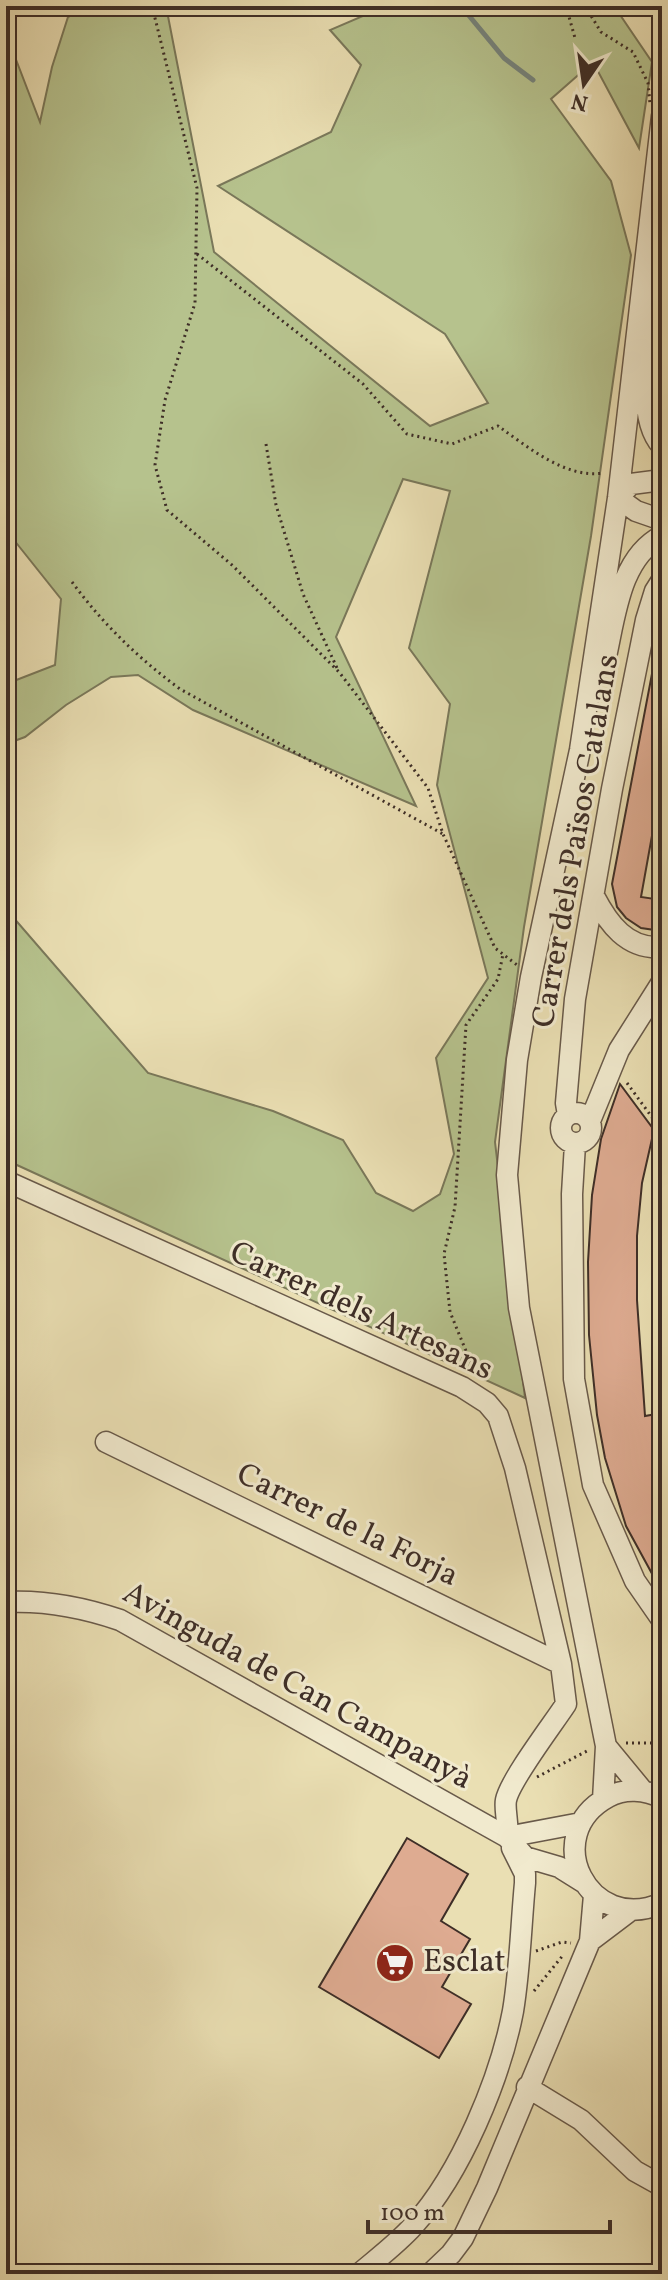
<svg xmlns="http://www.w3.org/2000/svg" width="668" height="2280" font-family="Vollkorn,serif">
<style>
.green{fill:#b6c28d;stroke:#7a785a;stroke-width:2}
.lines{fill:none;stroke-linecap:round;stroke-linejoin:round}
.stream{stroke:#75837c;stroke-width:5}
.building{fill:#deab91;stroke:#3e2e27;stroke-width:2}
.minor-casing{stroke:#695a4a;stroke-width:23}
.path{stroke:#3e2e27;stroke-width:3;stroke-dasharray:2 4;stroke-linecap:butt}
.minor{stroke:#f1eace;stroke-width:20}
.labels{text-anchor:middle;dominant-baseline:central;stroke-width:6;stroke-linejoin:round;paint-order:stroke}
.street-label{font-size:32px;fill:#3e2e27;stroke:#f1eace}
.poi-label{font-size:32px;fill:#3e2e27;stroke:#f1eace;text-anchor:start}
</style>
<rect width="100%" height="100%" fill="#eadfb3"/>
<filter id="stains"><feTurbulence type="fractalNoise" baseFrequency=".0025" numOctaves="4"/><feColorMatrix values="0 0 0 0 .2 0 0 0 0 .09 0 0 0 0 .02 0 0 0 .5 -.17"/></filter>
<radialGradient id="worn" r=".72"><stop offset=".6" stop-color="#630" stop-opacity="0"/><stop offset="1" stop-color="#630" stop-opacity=".3"/></radialGradient>
<path class="green" d="M 88,6 L 166,6 L 214,252 L 430,426 L 488,403 L 445,334 L 218,186 L 331,132 L 361,65 L 330,30 L 386,6 L 614,6 L 652,62 L 639,148 L 593,62 L 551,99 L 611,181 L 631,255 L 591,536 L 524,927 L 495,1142 L 525,1398 L 6,1160 L 6,909 L 148,1073 L 273,1111 L 343,1140 L 376,1193 L 413,1211 L 440,1194 L 454,1154 L 436,1058 L 488,978 L 437,785 L 450,704 L 409,648 L 450,491 L 403,479 L 336,637 L 416,806 L 193,710 L 138,675 L 111,677 L 66,705 L 25,737 L 6,744 L 6,684 L 55,665 L 61,599 L 6,530 L 6,69 L 15,57 L 40,122 L 52,67 L 68,17 Z"/>
<g class="lines">
<path class="stream" d="M 461,6 L 504,58 L 533,80"/>
</g>
<path class="building" d="M 655,658 L 662,658 L 662,780 L 641,897 L 662,900 L 662,931 L 641,928 L 626,918 L 617,907 L 612,884 Z
M 620,1084 L 654,1130 L 642,1183 L 637,1236 L 637,1300 L 645,1416 L 662,1413 L 662,1592 L 626,1526 L 605,1458 L 597,1415 L 589,1335 L 588,1262 L 592,1195 L 601,1139 Z
M 407,1838 L 468,1874 L 441,1921 L 470,1939 L 442,1987 L 471,2004 L 439,2058 L 319,1987 Z"/>
<g class="lines">
<g class="minor-casing">
<path id="minor" d="M 655,293 C 651,333 633,415 662,446
M 618,498 L 631,484 L 662,480
M 618,498 L 636,511 L 662,520
M 605,661 C 615,619 619,558 662,536
M 594,896 C 608,923 627,950 662,947
M561 1128a15 15 0 1 1 30 0a15 15 0 1 1-30 0Z
M 568,1115 L 566,1103 L 575,999 L 612,789 L 646,620 L 655,591 L 662,580
M 590,1121 L 619,1050 L 662,982
M 575,1144 L 572,1194 L 574,1379 L 593,1485 L 635,1581 L 662,1620
M 6,1181 L 462,1387 L 487,1403 L 498,1416 L 515,1468 L 561,1664 L 566,1704 C 553,1724 510,1780 506,1800 C 504,1809 509,1824 507,1837
M 106,1442 L 561,1664
M 6,1602 C 46,1600 82,1607 120,1620 L 507,1837 L 525,1857 L 559,1867 L 583,1882
M 606,1746 L 643,1791
M 662,1798 C 645,1789 624,1788 608,1797 C 538,1835 589,1936 662,1903
M 603,1800 L 606,1746 L 519,1308 L 507,1175 L 517,1060 L 531,977 L 580,750 L 618,498 L 662,116
M 507,1837 L 581,1823
M 590,1941 L 631,1910
M 527,2087 L 581,2120 L 635,2171 L 662,2186
M 359,2274 C 378,2258 398,2243 414,2225 C 461,2173 500,2079 513,2011 C 520,1969 521,1925 525,1883 L 525,1874 L 512,1848
M 430,2274 L 451,2254 L 463,2238 L 487,2188 L 590,1941 L 594,1895"/>
</g>
<path class="path" d="M 152,6 L 197,188 L 195,303 L 165,400 L 155,465 L 167,510 L 232,565 L 339,672 L 428,788 L 443,834 L 495,948 L 517,965
M 566,6 L 575,38
M 585,6 L 601,32 L 633,52 L 648,83 L 650,104
M 197,254 L 363,384 L 407,434 L 452,444 L 498,426 C 528,447 566,479 603,473
M 266,444 L 276,505 L 303,594 L 337,668
M 72,582 C 103,624 138,658 180,689 L 443,834
M 627,1083 L 662,1131
M 475,1373 L 450,1312 L 444,1254 L 455,1207 L 466,1025 L 498,979 L 503,954
M 626,1743 L 662,1743
M 537,1777 L 587,1751
M 536,1951 L 562,1942 L 571,1943
M 534,1991 L 564,1954"/>
<use href="#minor" class="minor"/>
</g>
<defs>
<g id="supermarket-disc" transform="scale(2)"><circle r="9.5" fill="#8f2418" stroke="#f1eace"/><path d="M-6-5.5h2.5l.6 2H6L4.5 2H-2.5L-4.4-4H-6ZM-1.5 3.2a1.3 1.3 0 1 0 .1 0ZM3 3.2a1.3 1.3 0 1 0 .1 0Z" fill="#fff"/></g>
</defs>
<g fill-rule="evenodd">
<use href="#supermarket-disc" x="395" y="1963"/>
</g>
<g class="labels">
<g class="street-label">
<text transform="translate(577 841) rotate(-80)">Carrer dels Països Catalans</text>
<text transform="translate(361 1312) rotate(25)">Carrer dels Artesans</text>
<text transform="translate(347 1526) rotate(26)">Carrer de la Forja</text>
<text transform="translate(297 1687) rotate(29)">Avinguda de Can Campanyà</text>
</g>
<g class="poi-label">
<text x="423" y="1963">Esclat</text>
</g>
</g>
<rect width="668" height="2280" fill="none" stroke="#eadfb3" stroke-width="32"/>
<rect x="8" y="8" width="652" height="2264" fill="none" stroke="#3e2e27" stroke-width="4"/>
<rect x="16" y="16" width="636" height="2248" fill="none" stroke="#3e2e27" stroke-width="2"/>
<g transform="translate(584 84) rotate(193)" stroke="#f1eace" stroke-width="6" paint-order="stroke">
<path d="M0-6L14 30L0 20L-14 30Z" fill="#3e2e27"/>
<text y="-12" font-size="22" font-weight="bold" text-anchor="middle" fill="#3e2e27">N</text>
</g>
<path d="M368 2220v12h242v-12" fill="none" stroke="#3e2e27" stroke-width="4"/>
<text x="380" y="2220" font-size="24" fill="#3e2e27" stroke="#f1eace" stroke-width="6" paint-order="stroke">100 m</text>
<rect width="100%" height="100%" filter="url(#stains)"/>
<rect width="100%" height="100%" fill="url(#worn)"/>
</svg>
